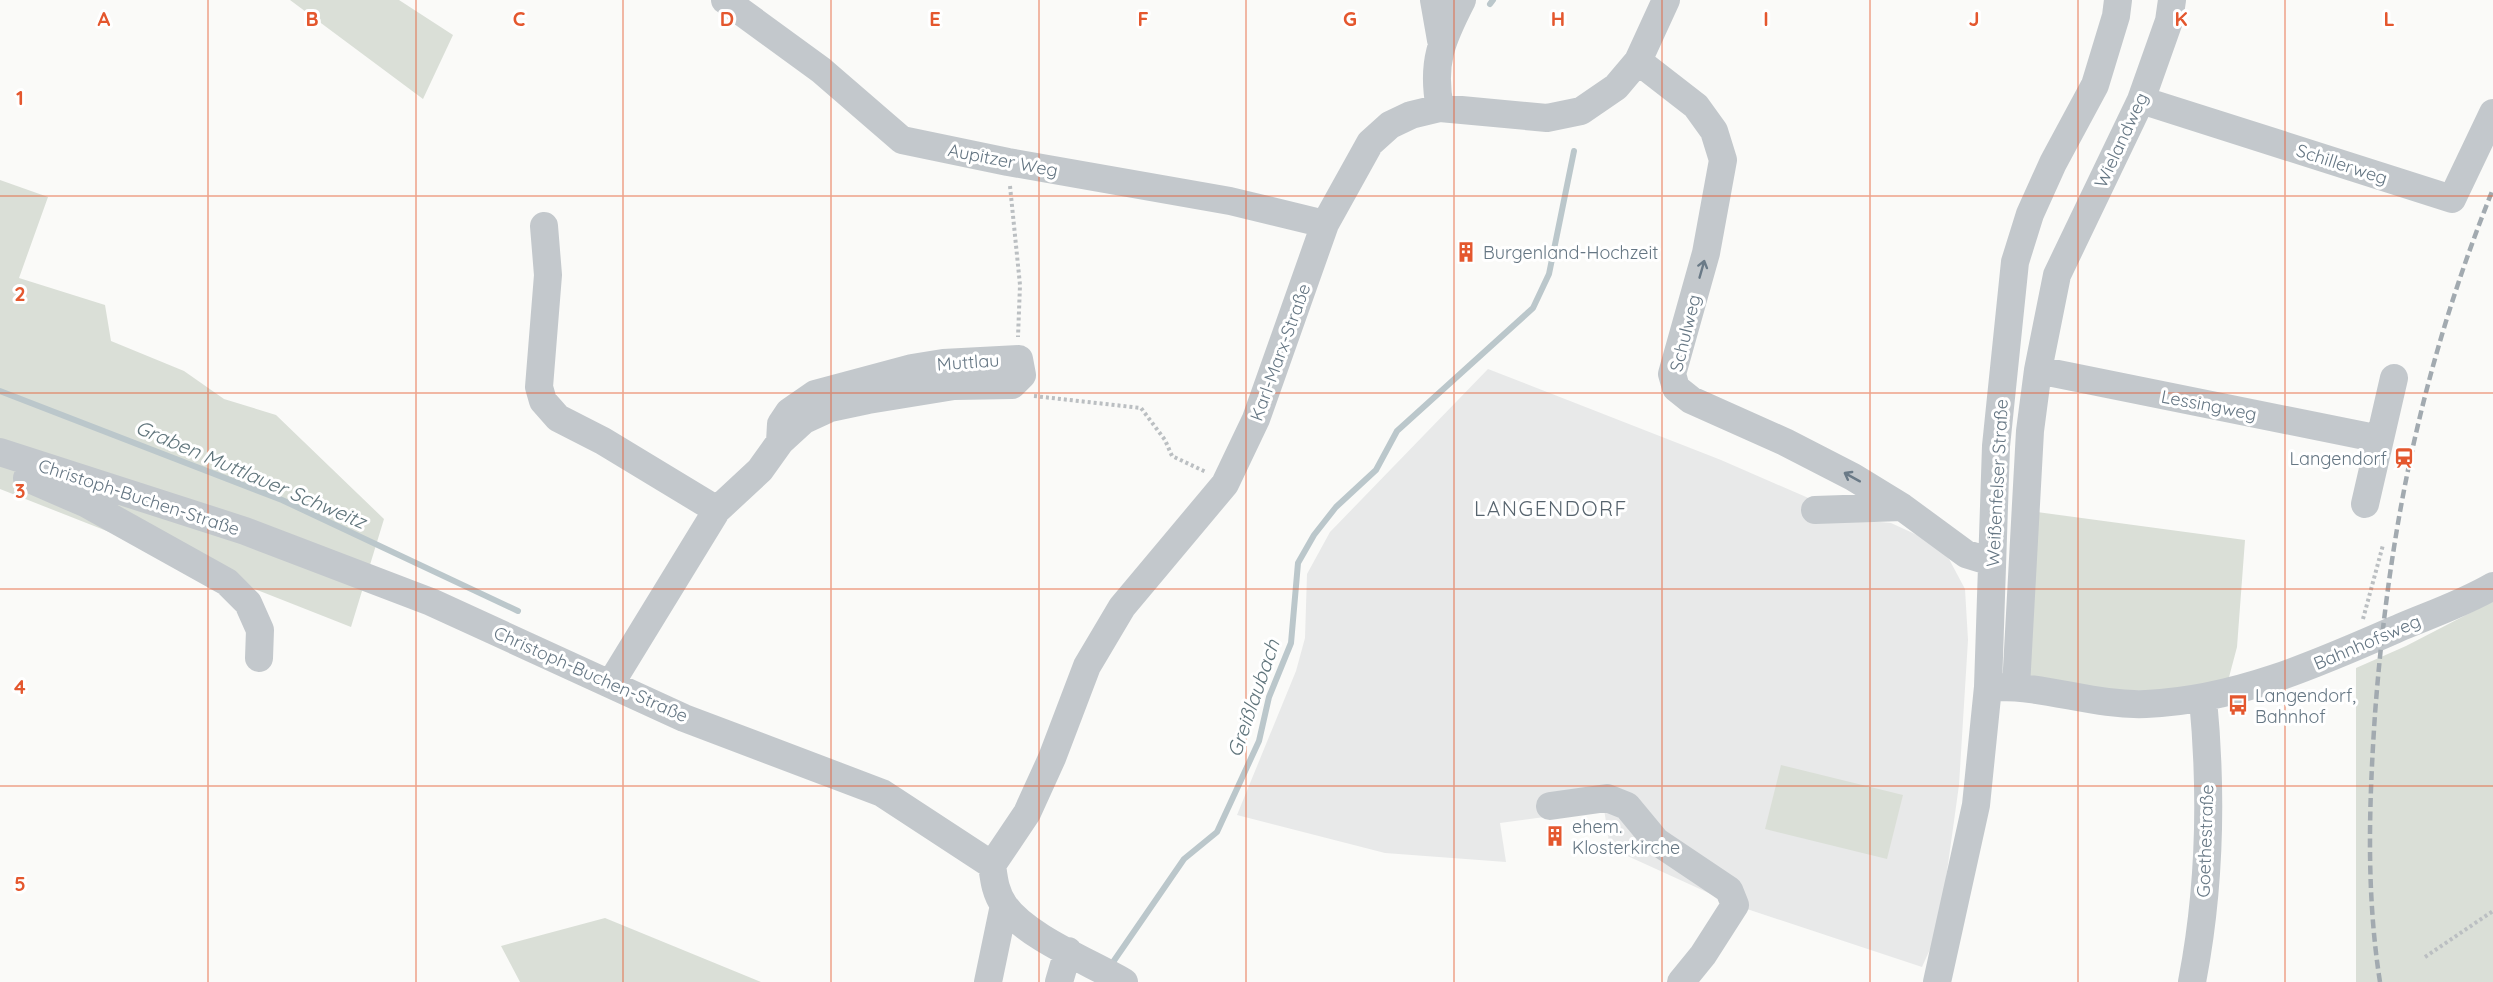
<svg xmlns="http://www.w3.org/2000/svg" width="2493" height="982" font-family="Quicksand,sans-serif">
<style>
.built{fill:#e8e9e9}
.green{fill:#dadfd7}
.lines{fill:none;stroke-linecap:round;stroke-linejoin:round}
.stream{stroke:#bbc7cb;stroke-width:6}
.path{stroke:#bbbfc2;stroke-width:4;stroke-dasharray:3 3;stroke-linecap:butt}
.minor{stroke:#c3c8cc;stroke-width:28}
.rail{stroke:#a2aab0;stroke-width:4.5;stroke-dasharray:9 4.5;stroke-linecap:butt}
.oneway{stroke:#6a7a87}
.grid{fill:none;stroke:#e4572e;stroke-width:1.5;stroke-opacity:0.55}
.labels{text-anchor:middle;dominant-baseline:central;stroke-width:6;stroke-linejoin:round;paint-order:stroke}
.street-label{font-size:18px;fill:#657683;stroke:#fff}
.poi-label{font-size:18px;fill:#657683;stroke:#fff;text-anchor:start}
.water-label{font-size:20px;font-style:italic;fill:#60757c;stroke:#fff}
.quarter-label{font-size:21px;letter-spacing:1.5px;fill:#57646e;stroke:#fff}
.grid-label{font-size:20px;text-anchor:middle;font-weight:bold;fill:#e4572e;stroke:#fff;stroke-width:6;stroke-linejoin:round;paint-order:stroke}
</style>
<rect width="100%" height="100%" fill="#fafaf8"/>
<path class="built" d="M 1488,369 L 1721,460 L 1859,520 L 1891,523 L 1928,540 L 1949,559 L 1965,589 L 1968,640 L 1959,785 L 1939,929 L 1922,967 L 1735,905 L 1610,848 L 1604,809 L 1500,823 L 1506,862 L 1385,853 L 1237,815 L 1296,671 L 1305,638 L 1307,574 L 1330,532 Z"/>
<path class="green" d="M 290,0 L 399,0 L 453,35 L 423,99 Z
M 0,180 L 48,197 L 19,278 L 105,305 L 111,341 L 184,371 L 224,399 L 276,415 L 384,519 L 351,627 L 0,489 Z
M 2037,512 L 2245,540 L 2237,647 L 2228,681 L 2154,691 L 2105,690 L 2027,677 Z
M 2493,601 L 2493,982 L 2356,982 L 2356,668 L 2406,646 Z
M 1781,765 L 1903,795 L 1887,859 L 1765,829 Z
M 605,918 L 761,982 L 520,982 L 501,946 Z"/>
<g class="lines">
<path class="stream" d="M 1490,4 L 1493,0
M 0,391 L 282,500 L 518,611
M 1111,965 L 1184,859 L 1217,832 L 1259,741 L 1269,697 L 1291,643 L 1298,563 L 1314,535 L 1336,507 L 1376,470 L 1397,431 L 1533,308 L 1549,274 L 1574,151"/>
<path class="path" d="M 1010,186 L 1020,285 L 1018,337
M 1034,396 L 1141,408 L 1165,440 L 1172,456 L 1206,472
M 2363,619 L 2383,545
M 2425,957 L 2493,911"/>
<path class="minor" d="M 725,0 L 821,70 L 902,140 L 1008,162 L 1230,201 L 1325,224
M 1434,0 L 1441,40
M 1638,61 L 1696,106 L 1714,131 L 1723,160 L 1706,253 L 1672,374 L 1676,388 L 1691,400 L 1785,442 L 1853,477 L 1902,507 L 1966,554 L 1992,562
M 2141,100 L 2452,199 L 2493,113
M 1440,108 C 1431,63 1442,39 1462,0
M 544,226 L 548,275 L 539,387 L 543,401 L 558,418 L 603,441 L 717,510
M 2038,370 L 2057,275 L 2141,100 L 2169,21 L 2172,0
M 0,452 L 245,531 L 431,602 L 684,718 L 882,793 L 992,865
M 27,478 L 87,504 L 227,582 L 248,603 L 260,630 L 259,658
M 2365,504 L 2394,378
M 1815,510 L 1902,507
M 611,683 L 717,510 L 760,470 L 780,442 L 804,420 L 830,408 L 868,400 L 954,386 L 1012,385 L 1022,375 L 1019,359 L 943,363 L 912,368 L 815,394 L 789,412 L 781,424 L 780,442
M 1996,687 C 2047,686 2095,706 2146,704 C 2237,700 2319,663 2401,627 C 2432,614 2464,603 2493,586
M 2016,687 L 2030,431 L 2038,370 L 2380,439
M 1550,806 L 1607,798 L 1627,806 L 1656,841 L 1729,890 L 1735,905 L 1703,955 L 1681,982
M 992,865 L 1027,813 L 1052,758 L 1087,666 L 1122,607 L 1225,484 L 1256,419 L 1325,224 L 1370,143 L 1390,125 L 1411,115 L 1440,108 L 1547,118 L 1581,111 L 1616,87 L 1638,61 L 1666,0
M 992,865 C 994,879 995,892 1004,905 C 1026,937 1090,962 1124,982
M 988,982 L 1004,905
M 1059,982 L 1068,951
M 1937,982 L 1976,805 L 1988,687 L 1996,446 L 2015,262 L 2030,214 L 2053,163 L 2095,85 L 2116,16 L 2118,0
M 2192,982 C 2210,889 2212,793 2203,699"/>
<path class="rail" d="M 2380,982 C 2366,893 2369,804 2375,714 C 2389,527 2423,363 2493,189"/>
</g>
<defs><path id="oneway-shaft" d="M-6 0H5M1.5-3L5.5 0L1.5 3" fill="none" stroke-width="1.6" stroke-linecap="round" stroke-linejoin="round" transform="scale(1.5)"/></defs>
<g class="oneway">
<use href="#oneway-shaft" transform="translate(1702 269) rotate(-74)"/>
<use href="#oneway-shaft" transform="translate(1852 477) rotate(-151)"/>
</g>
<path class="grid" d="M 208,0 L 208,982M 416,0 L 416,982M 623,0 L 623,982M 831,0 L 831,982M 1039,0 L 1039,982M 1246,0 L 1246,982M 1454,0 L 1454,982M 1662,0 L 1662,982M 1870,0 L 1870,982M 2078,0 L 2078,982M 2285,0 L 2285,982M 0,196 L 2493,196M 0,393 L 2493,393M 0,589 L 2493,589M 0,786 L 2493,786"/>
<defs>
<g id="building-bare" transform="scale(1.62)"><path d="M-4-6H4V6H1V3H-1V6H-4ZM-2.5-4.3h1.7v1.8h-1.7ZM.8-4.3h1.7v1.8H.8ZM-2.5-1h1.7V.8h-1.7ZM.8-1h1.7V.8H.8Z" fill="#e4572e" stroke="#fff" stroke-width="2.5" paint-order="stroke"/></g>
<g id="station-bare" transform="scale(1.62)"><path d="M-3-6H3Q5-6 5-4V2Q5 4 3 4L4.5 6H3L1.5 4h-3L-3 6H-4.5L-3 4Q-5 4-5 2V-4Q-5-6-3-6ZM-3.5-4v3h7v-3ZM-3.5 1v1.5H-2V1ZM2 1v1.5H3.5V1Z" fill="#e4572e" stroke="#fff" stroke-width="2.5" paint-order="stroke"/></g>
<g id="bus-bare" transform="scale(1.62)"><path d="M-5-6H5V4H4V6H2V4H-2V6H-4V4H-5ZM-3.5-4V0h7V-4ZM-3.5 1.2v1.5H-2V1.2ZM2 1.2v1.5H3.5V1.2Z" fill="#e4572e" stroke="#fff" stroke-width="2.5" paint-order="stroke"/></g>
</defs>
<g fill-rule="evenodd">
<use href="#building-bare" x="1466" y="252"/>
<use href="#station-bare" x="2404" y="458"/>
<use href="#bus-bare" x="2238" y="705"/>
<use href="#building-bare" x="1555" y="836"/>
</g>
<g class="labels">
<g class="street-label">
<text transform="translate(2121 140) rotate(-65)">Wielandweg</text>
<text transform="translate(1003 160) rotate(11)">Aupitzer Weg</text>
<text transform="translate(2342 164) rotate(18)">Schillerweg</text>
<text transform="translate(1685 333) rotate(-76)">Schulweg</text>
<text transform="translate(1280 352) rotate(-70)">Karl-Marx-Straße</text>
<text transform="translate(968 362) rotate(-4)">Muttlau</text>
<text transform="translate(2209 405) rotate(11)">Lessingweg</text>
<text transform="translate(1997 483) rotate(-87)">Weißenfelser Straße</text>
<text transform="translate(139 497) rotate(18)">Christoph-Buchen-Straße</text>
<text transform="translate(2367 642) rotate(-23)">Bahnhofsweg</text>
<text transform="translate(591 674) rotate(24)">Christoph-Buchen-Straße</text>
<text transform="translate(2205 841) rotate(-88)">Goethestraße</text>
</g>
<g class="poi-label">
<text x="1483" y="252">Burgenland-Hochzeit</text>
<text x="2387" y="458" text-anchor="end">Langendorf</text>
<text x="2255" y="695">Langendorf,<tspan x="2255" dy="21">Bahnhof</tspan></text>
<text x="1572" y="826">ehem.<tspan x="1572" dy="21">Klosterkirche</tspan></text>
</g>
<g class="water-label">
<text transform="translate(251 474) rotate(23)">Graben Muttlauer Schweitz</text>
<text transform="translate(1253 698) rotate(-71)">Greißlaubach</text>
</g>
<g class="quarter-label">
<text x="1551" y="508">LANGENDORF</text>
</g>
</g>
<g class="grid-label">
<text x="104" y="26">A</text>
<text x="312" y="26">B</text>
<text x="519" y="26">C</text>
<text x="727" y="26">D</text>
<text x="935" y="26">E</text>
<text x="1143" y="26">F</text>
<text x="1350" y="26">G</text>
<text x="1558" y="26">H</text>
<text x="1766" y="26">I</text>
<text x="1974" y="26">J</text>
<text x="2181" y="26">K</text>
<text x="2389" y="26">L</text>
<text x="20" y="105">1</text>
<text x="20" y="301">2</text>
<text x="20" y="498">3</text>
<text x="20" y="694">4</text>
<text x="20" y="891">5</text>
</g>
</svg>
